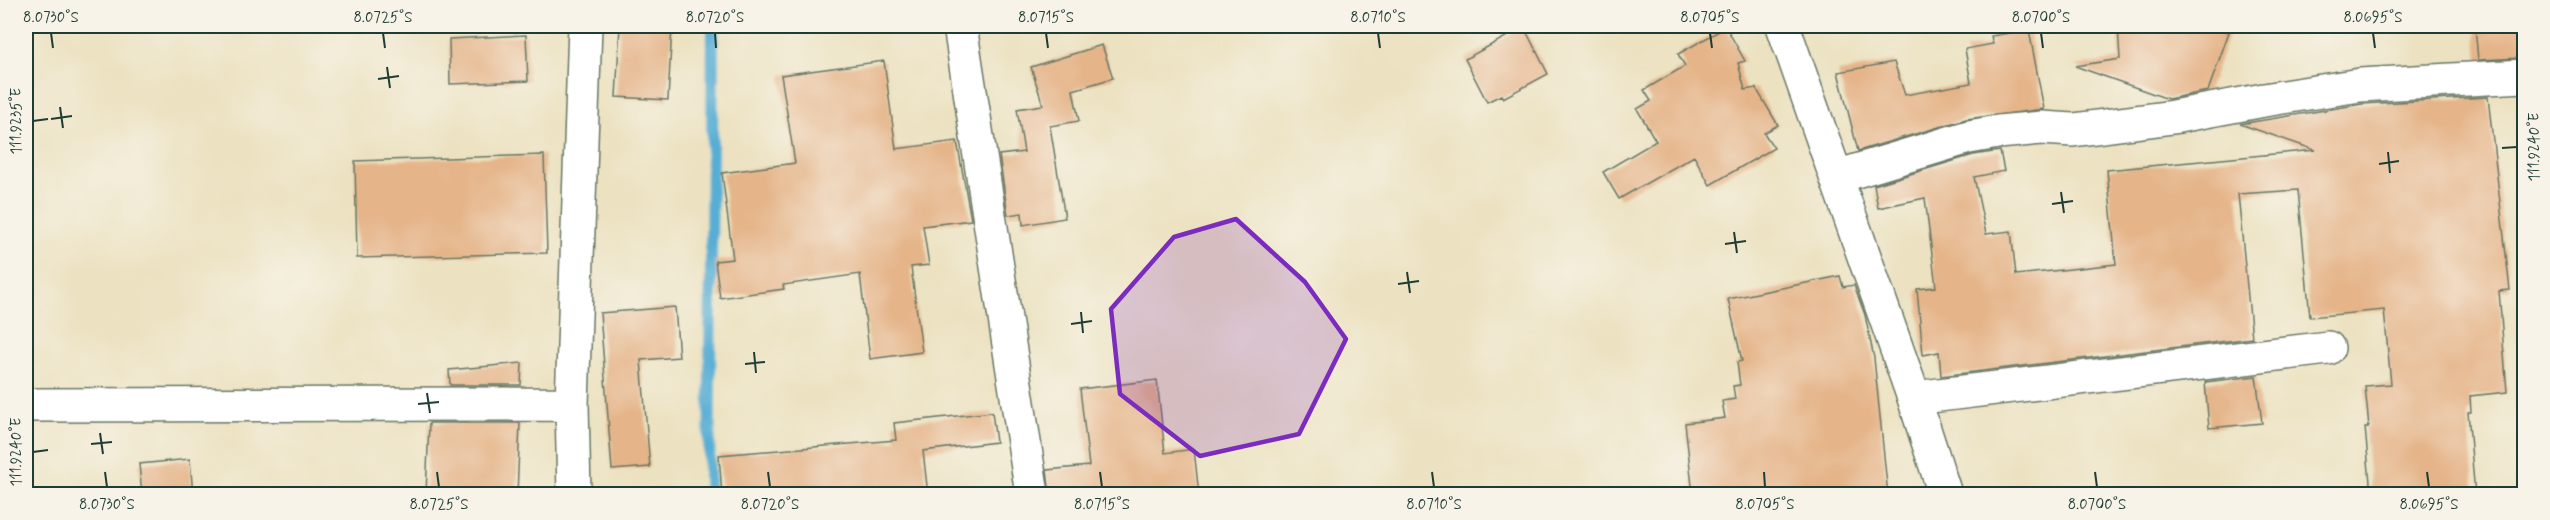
<svg xmlns="http://www.w3.org/2000/svg" width="2550" height="520" font-family="Mynerve,sans-serif">
<style>
.lines{fill:none;stroke-linecap:round;stroke-linejoin:round}
.stream{stroke:#57aed4;stroke-width:12}
.building{fill:#e5b488}
.minor-casing{stroke:#677765;stroke-width:36}
.minor{stroke:#fff;stroke-width:33}
.marked{fill:#7b2cbf;fill-opacity:0.2;stroke:#7b2cbf;stroke-width:4.5;stroke-linejoin:round}
.ticks{fill:none;stroke:#1f3d34;stroke-width:2}
.neatline{fill:none;stroke:#1f3d34;stroke-width:2}
.ticks-label{font-size:15px;text-anchor:middle;fill:#1f3d34}
</style>
<rect width="100%" height="100%" fill="#f7f3e8"/>
<filter id="ink" filterUnits="userSpaceOnUse"><feTurbulence type="fractalNoise" baseFrequency=".0167" numOctaves="2"/><feDisplacementMap in="SourceGraphic" scale="12" xChannelSelector="R" yChannelSelector="G"/><feConvolveMatrix kernelMatrix="1 2 1 2 8 2 1 2 1" color-interpolation-filters="sRGB"/></filter>
<filter id="wash" filterUnits="userSpaceOnUse"><feTurbulence type="fractalNoise" baseFrequency=".008" numOctaves="4" result="noise"/><feDisplacementMap in="SourceGraphic" scale="24" xChannelSelector="R" yChannelSelector="G"/><feGaussianBlur stdDeviation="1.35" result="paint"/><feColorMatrix in="noise" values="0 0 0 0 0 0 0 0 0 0 0 0 0 0 0 0 0 1.4 0 .05"/><feComposite in="paint" operator="in"/></filter>
<g filter="url(#wash)">
<rect width="100%" height="100%" fill="#ece2c1"/>
<g class="lines">
<path class="stream" d="M 709,494 L 713,26"/>
</g>
<g id="blocks">
<path class="building" d="M 620,26 L 672,26 L 668,100 L 616,97 Z
M 2118,26 L 2211,26 L 2229,32 L 2208,91 L 2168,99 L 2075,66 L 2120,59 Z
M 2475,26 L 2524,26 L 2524,58 L 2478,60 Z
M 1524,27 L 1548,74 L 1503,98 L 1501,95 L 1487,102 L 1465,59 Z
M 1726,27 L 1745,61 L 1738,63 L 1745,90 L 1756,88 L 1778,125 L 1764,133 L 1774,148 L 1710,185 L 1694,156 L 1619,199 L 1603,172 L 1656,141 L 1637,109 L 1651,101 L 1644,90 L 1685,66 L 1678,54 Z
M 2029,30 L 2044,109 L 1966,119 L 1858,151 L 1838,72 L 1894,62 L 1905,95 L 1971,83 L 1965,49 L 1993,44 L 1991,36 Z
M 526,35 L 528,81 L 450,84 L 449,39 Z
M 1102,45 L 1113,78 L 1073,90 L 1079,121 L 1050,126 L 1065,218 L 1023,225 L 1022,213 L 1008,215 L 999,155 L 1024,152 L 1017,109 L 1043,105 L 1031,67 Z
M 884,61 L 896,149 L 957,141 L 971,220 L 923,226 L 929,265 L 911,267 L 922,352 L 870,359 L 860,274 L 783,285 L 784,289 L 720,298 L 715,261 L 733,259 L 722,173 L 795,163 L 781,75 Z
M 2488,97 L 2510,290 L 2499,291 L 2507,392 L 2470,396 L 2471,412 L 2468,412 L 2475,495 L 2410,495 L 2409,489 L 2371,494 L 2365,427 L 2369,427 L 2365,386 L 2391,384 L 2384,310 L 2310,317 L 2298,190 L 2238,194 L 2252,338 L 1941,376 L 1939,352 L 1923,355 L 1917,289 L 1936,287 L 1925,198 L 1878,208 L 1874,185 L 1973,155 L 2000,151 L 2004,171 L 1974,177 L 1986,234 L 2011,231 L 2016,275 L 2116,264 L 2107,170 L 2315,150 L 2240,124 L 2362,104 Z
M 544,155 L 547,253 L 357,258 L 355,161 Z
M 1840,276 L 1843,287 L 1854,285 L 1865,315 L 1874,358 L 1888,495 L 1693,495 L 1685,423 L 1725,418 L 1722,401 L 1735,399 L 1733,386 L 1740,385 L 1737,362 L 1742,361 L 1728,299 Z
M 675,307 L 679,357 L 641,360 L 650,467 L 612,470 L 600,313 Z
M 522,363 L 521,385 L 450,385 L 449,370 Z
M 2256,376 L 2262,423 L 2209,428 L 2205,382 Z
M 1157,380 L 1165,453 L 1194,449 L 1199,495 L 1050,495 L 1047,470 L 1089,466 L 1080,389 Z
M 992,412 L 996,442 L 923,451 L 928,495 L 722,495 L 719,455 L 896,440 L 894,423 Z
M 429,423 L 520,423 L 517,495 L 426,495 Z
M 190,459 L 193,495 L 142,495 L 139,464 Z"/>
</g>
</g>
<g filter="url(#ink)">
<use href="#blocks" fill-opacity="0" stroke="#677765" stroke-width="1.5"/>
<g class="lines">
<g class="minor-casing">
<path id="minor" d="M 960,26 L 1032,494
M 1783,26 L 1914,398 L 1945,494
M 1836,177 L 1969,137 L 1998,132 L 2042,128 L 2073,130 L 2173,117 L 2264,100 L 2360,85 L 2524,76
M 1914,398 L 2328,348
M 26,405 L 572,404
M 574,494 L 572,404 L 585,26"/>
</g>
<use href="#minor" class="minor"/>
</g>
</g>
<path class="marked" d="M 1236,219 L 1305,282 L 1346,339 L 1299,434 L 1200,456 L 1120,394 L 1111,309 L 1174,237 Z"/>
<path class="ticks" d="M 51,33 L 53,48M 383,33 L 385,48M 715,33 L 716,48M 1046,33 L 1048,48M 1378,33 L 1380,48M 1710,33 L 1712,48M 2041,33 L 2043,48M 2373,33 L 2375,48M 387,67 L 390,88M 378,79 L 399,76M 60,107 L 63,128M 51,119 L 72,116M 33,121 L 48,119M 2502,148 L 2517,147M 2388,152 L 2390,173M 2379,164 L 2399,161M 2061,192 L 2064,213M 2052,204 L 2073,201M 1734,232 L 1737,253M 1725,244 L 1746,241M 1407,272 L 1410,293M 1398,284 L 1419,281M 1081,312 L 1083,333M 1071,324 L 1092,321M 754,352 L 756,373M 745,364 L 765,362M 427,393 L 430,413M 418,404 L 439,402M 100,433 L 103,454M 91,444 L 112,442M 33,452 L 48,450M 105,472 L 107,487M 437,472 L 439,487M 768,472 L 770,487M 1100,472 L 1102,487M 1432,472 L 1434,487M 1764,472 L 1765,487M 2095,472 L 2097,487M 2427,472 L 2429,487"/>
<rect width="2550" height="520" fill="none" stroke="#f7f3e8" stroke-width="66"/>
<rect x="33" y="33" width="2484" height="454" class="neatline"/>
<g class="ticks-label">
<text x="51" y="22">8.0730°S</text>
<text x="383" y="22">8.0725°S</text>
<text x="715" y="22">8.0720°S</text>
<text x="1046" y="22">8.0715°S</text>
<text x="1378" y="22">8.0710°S</text>
<text x="1710" y="22">8.0705°S</text>
<text x="2041" y="22">8.0700°S</text>
<text x="2373" y="22">8.0695°S</text>
<text transform="translate(16 121) rotate(-90)" y="5">111.9235°E</text>
<text transform="translate(2534 147) rotate(-90)" y="5">111.9240°E</text>
<text transform="translate(16 452) rotate(-90)" y="5">111.9240°E</text>
<text x="107" y="509">8.0730°S</text>
<text x="439" y="509">8.0725°S</text>
<text x="770" y="509">8.0720°S</text>
<text x="1102" y="509">8.0715°S</text>
<text x="1434" y="509">8.0710°S</text>
<text x="1765" y="509">8.0705°S</text>
<text x="2097" y="509">8.0700°S</text>
<text x="2429" y="509">8.0695°S</text>
</g>
</svg>
